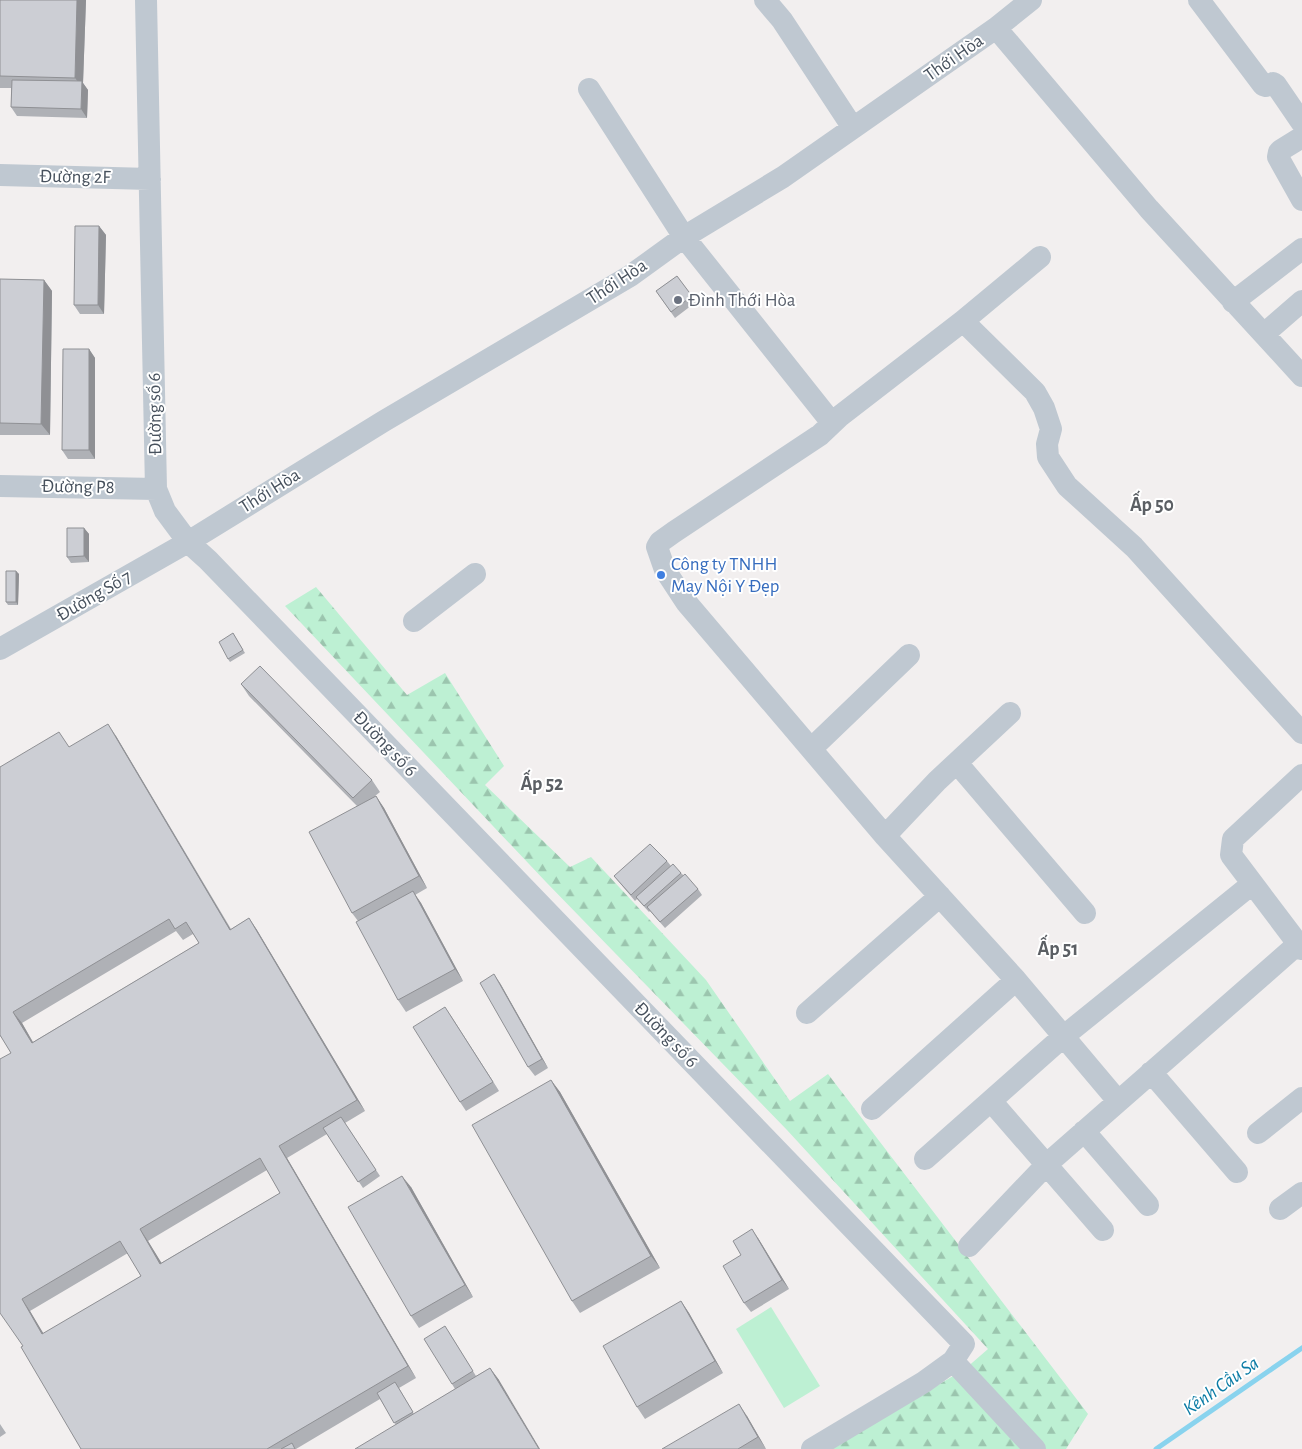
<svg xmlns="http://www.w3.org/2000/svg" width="1302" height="1449" font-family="'Alegreya Sans',sans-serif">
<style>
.green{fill:#bdf0d3}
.forest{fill:url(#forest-firs)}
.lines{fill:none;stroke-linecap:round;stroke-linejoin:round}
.stream{stroke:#89d3ee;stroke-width:5}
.minor{stroke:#bfc8d1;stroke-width:22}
.wall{fill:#afb1b6;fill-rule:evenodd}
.shaded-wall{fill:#8f9094}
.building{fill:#ccced4;stroke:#8f9094;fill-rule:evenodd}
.worship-dot{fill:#6b7280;stroke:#fff;stroke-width:2}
.shop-dot{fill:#3f7fe0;stroke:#fff;stroke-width:2}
.labels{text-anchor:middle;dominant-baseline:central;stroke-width:4;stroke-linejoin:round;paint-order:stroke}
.street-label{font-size:19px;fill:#47515d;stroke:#fff}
.worship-label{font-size:19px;fill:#5b616d;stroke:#fff;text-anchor:start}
.shop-label{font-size:19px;fill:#366cbe;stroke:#fff;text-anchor:start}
.neighbourhood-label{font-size:20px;font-weight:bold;fill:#5b5f64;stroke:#fff}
.water-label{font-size:20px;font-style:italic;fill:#0a7ba5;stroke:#fff}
</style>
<defs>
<pattern id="forest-firs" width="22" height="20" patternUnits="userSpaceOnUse" patternTransform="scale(1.25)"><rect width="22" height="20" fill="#bdf0d3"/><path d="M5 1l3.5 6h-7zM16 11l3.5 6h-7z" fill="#9bc5ae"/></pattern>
</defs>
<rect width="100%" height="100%" fill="#f2efef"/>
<path class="green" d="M 771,1307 L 820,1386 L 784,1408 L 736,1329 Z"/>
<path class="forest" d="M 316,587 L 407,695 L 445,673 L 504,766 L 485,785 L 570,867 L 591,857 L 706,980 L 790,1101 L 828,1074 L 1088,1414 L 1066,1449 L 829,1449 L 965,1369 L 988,1349 L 787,1130 L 546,882 L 285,606 Z"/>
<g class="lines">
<path class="stream" d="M 1156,1449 L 1302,1348"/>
<path class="minor" d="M 146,0 L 156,489 L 165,511 L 188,542 L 208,560 L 964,1344 L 953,1361 L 924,1382 L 812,1449
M 765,0 L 782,20 L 853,128
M 1199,0 L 1263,85 L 1266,86 L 1273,83 L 1276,85 L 1302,123
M 996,28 L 1149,209 L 1302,376
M 589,89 L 684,237 L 832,423
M 1302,137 L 1281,150 L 1279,152 L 1278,157 L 1302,200
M 0,175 L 150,179
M 1040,257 L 963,321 L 840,416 L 820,435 L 674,532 L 660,542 L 657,547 L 665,570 L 686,602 L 885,836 L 1016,980 L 1118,1101
M 1233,302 L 1302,249
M 963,321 L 1035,392 L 1044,408 L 1051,429 L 1047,444 L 1048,457 L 1067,486 L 1134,547 L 1302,733
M 1264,334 L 1302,301
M 0,486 L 156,489
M 414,621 L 475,574
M 0,649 L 188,542 L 384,421 L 630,276 L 684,237 L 783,177 L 996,28 L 1031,0
M 811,749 L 909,655
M 957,763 L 1085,913
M 1302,775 L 1233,839 L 1231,855 L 1302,949
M 885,836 L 937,781 L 1010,713
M 807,1013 L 940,896
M 1151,1072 L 1237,1172
M 991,1101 L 1103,1230
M 872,1109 L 1016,980
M 1084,1131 L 1148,1205
M 1258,1133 L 1302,1098
M 925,1159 L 1064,1036 L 1252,884
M 1280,1209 L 1302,1193
M 969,1246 L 1047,1164 L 1298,944
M 953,1361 L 1035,1449"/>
</g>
<path class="wall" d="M 0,0 L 86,0 L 83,83 L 88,90 L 87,118 L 17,116 L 11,107 L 11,88 L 0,88 Z
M 99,226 L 106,235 L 104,314 L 80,314 L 74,305 Z
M 677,276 L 696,302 L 675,318 L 656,291 Z
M 0,279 L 44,280 L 52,291 L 50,435 L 0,435 Z
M 89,349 L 95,358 L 95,459 L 68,459 L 62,450 Z
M 84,528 L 89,534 L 89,562 L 71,563 L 67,557 Z
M 16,571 L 19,574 L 18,605 L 8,605 L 6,602 Z
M 233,633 L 245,653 L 230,662 L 228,659 Z
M 241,684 L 372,780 L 380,792 L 375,796 L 376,796 L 384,808 L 427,888 L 415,895 L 421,903 L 463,981 L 406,1012 L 398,1000 L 358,921 L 352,913 L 357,806 L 249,696 Z
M 116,736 L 231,929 L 249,918 L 257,930 L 365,1111 L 345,1123 L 380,1176 L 363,1188 L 327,1134 L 287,1158 L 416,1378 L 399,1388 L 414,1414 L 455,1389 L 452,1384 L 449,1332 L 476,1376 L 490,1368 L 499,1380 L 396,1425 L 380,1399 L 296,1449 L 81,1449 L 23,1346 L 11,1053 L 1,1036 L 0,1037 L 0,767 L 70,747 ZM 176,931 L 183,940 L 193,934 L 199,943 L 33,1042 L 22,1023 ZM 267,1170 L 280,1193 L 161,1263 L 148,1241 ZM 128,1253 L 141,1276 L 43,1334 L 30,1311 Z
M 667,861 L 671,866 L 681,873 L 698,889 L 702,895 L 665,928 L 650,911 L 649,912 L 637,899 L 635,901 L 619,882 L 614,876 Z
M 500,983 L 548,1068 L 535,1076 L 528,1067 Z
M 451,1016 L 499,1091 L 466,1111 L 460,1102 Z
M 551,1080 L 560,1092 L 660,1268 L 580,1313 L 572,1301 Z
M 411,1187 L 473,1297 L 419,1328 L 411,1316 Z
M 758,1238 L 789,1289 L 751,1312 L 744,1303 L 741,1255 Z
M 681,1301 L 689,1313 L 723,1373 L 645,1419 L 637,1407 Z
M 747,1416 L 766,1449 L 662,1449 Z
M 0,1424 L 6,1433 L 0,1437 Z"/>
<path class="shaded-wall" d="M 77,0 L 86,0 L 83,83 L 88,90 L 87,118 L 81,109 L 82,87 L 75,78 Z
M 99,226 L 106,235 L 104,314 L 98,305 Z
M 44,280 L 52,291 L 50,435 L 41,424 Z
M 89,349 L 95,358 L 95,459 L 89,450 Z
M 84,528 L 89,534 L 89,562 L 84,556 Z
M 16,571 L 19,574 L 18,605 L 16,602 Z
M 108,724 L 116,736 L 238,942 L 230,930 Z
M 376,796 L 384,808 L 427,888 L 419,876 Z
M 413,891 L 421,903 L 463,981 L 455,969 Z
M 249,918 L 257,930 L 365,1111 L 357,1100 Z
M 494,974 L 500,983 L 548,1068 L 542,1059 Z
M 445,1007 L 451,1016 L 499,1091 L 493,1082 Z
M 13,1012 L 22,1023 L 40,1055 L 32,1043 Z
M 551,1080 L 560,1092 L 660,1268 L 651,1256 Z
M 279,1146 L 287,1158 L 416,1378 L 408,1366 Z
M 402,1176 L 411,1187 L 473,1297 L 465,1285 Z
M 140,1229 L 148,1241 L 169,1275 L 160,1264 Z
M 752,1229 L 758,1238 L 789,1289 L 782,1280 Z
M 22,1299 L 30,1311 L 51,1346 L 42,1334 Z
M 681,1301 L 689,1313 L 723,1373 L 715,1361 Z
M 490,1368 L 499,1380 L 540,1449 L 539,1449 Z
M 739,1404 L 747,1416 L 766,1449 L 758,1437 Z"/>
<path class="building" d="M 0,0 L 77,0 L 75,78 L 0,76 Z
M 12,80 L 82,81 L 81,109 L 11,107 Z
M 75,226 L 99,226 L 98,305 L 74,305 Z
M 677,276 L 692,296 L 671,312 L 656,291 Z
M 0,279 L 44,280 L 41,424 L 0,423 Z
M 63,349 L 89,349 L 89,450 L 62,450 Z
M 67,528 L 84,528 L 84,556 L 67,557 Z
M 6,571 L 16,571 L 16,602 L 6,602 Z
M 233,633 L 243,650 L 228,659 L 219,642 Z
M 260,666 L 372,780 L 353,798 L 241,684 Z
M 108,724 L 230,930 L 249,918 L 357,1100 L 279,1146 L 408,1366 L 267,1449 L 81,1449 L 21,1347 L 23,1346 L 0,1313 L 0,1059 L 11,1053 L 0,1035 L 0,767 L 59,732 L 69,747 ZM 169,919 L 175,929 L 186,922 L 199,943 L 32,1043 L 13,1012 ZM 260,1158 L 280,1193 L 160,1264 L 140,1229 ZM 120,1241 L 141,1276 L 42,1334 L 22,1299 Z
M 376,796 L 419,876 L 352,913 L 309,832 Z
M 650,844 L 667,861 L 631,895 L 614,876 Z
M 673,864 L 681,873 L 644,906 L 636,897 Z
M 685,874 L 698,889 L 660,922 L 647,907 Z
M 413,891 L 455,969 L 398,1000 L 356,922 Z
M 494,974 L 542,1059 L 528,1067 L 480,983 Z
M 445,1007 L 493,1082 L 460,1102 L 413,1027 Z
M 551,1080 L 651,1256 L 572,1301 L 472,1125 Z
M 341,1117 L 376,1170 L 358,1182 L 323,1128 Z
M 402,1176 L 465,1285 L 411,1316 L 348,1207 Z
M 752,1229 L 782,1280 L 744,1303 L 723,1266 L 741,1255 L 733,1241 Z
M 681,1301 L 715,1361 L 637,1407 L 603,1346 Z
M 445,1326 L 473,1371 L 452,1384 L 424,1339 Z
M 490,1368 L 539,1449 L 355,1449 Z
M 395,1382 L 413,1412 L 394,1423 L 377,1393 Z
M 739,1404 L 758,1437 L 738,1449 L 662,1449 Z
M 292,1443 L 295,1449 L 281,1449 Z"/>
<circle class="worship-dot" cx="678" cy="300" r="5"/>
<circle class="shop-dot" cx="661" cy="575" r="5"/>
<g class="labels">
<g class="street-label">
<text transform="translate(954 58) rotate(-35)">Thới Hòa</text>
<text transform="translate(75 177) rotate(1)">Đường 2F</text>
<text transform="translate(617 282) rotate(-33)">Thới Hòa</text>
<text transform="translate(155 414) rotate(-91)">Đường số 6</text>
<text transform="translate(78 487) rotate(1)">Đường P8</text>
<text transform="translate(270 491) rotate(-32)">Thới Hòa</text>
<text transform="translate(94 596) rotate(-30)">Đường Số 7</text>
<text transform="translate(385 744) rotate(46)">Đường số 6</text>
<text transform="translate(666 1035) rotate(46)">Đường số 6</text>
</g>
<g class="worship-label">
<text x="688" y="300">Đình Thới Hòa</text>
</g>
<g class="shop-label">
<text x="671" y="564">Công ty TNHH<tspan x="671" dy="22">May Nội Y Đẹp</tspan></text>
</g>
<g class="neighbourhood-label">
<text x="1152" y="505">Ấp 50</text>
<text x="542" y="784">Ấp 52</text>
<text x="1058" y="949">Ấp 51</text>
</g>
<g class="water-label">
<text transform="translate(1221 1386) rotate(-35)">Kênh Cầu Sa</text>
</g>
</g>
</svg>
